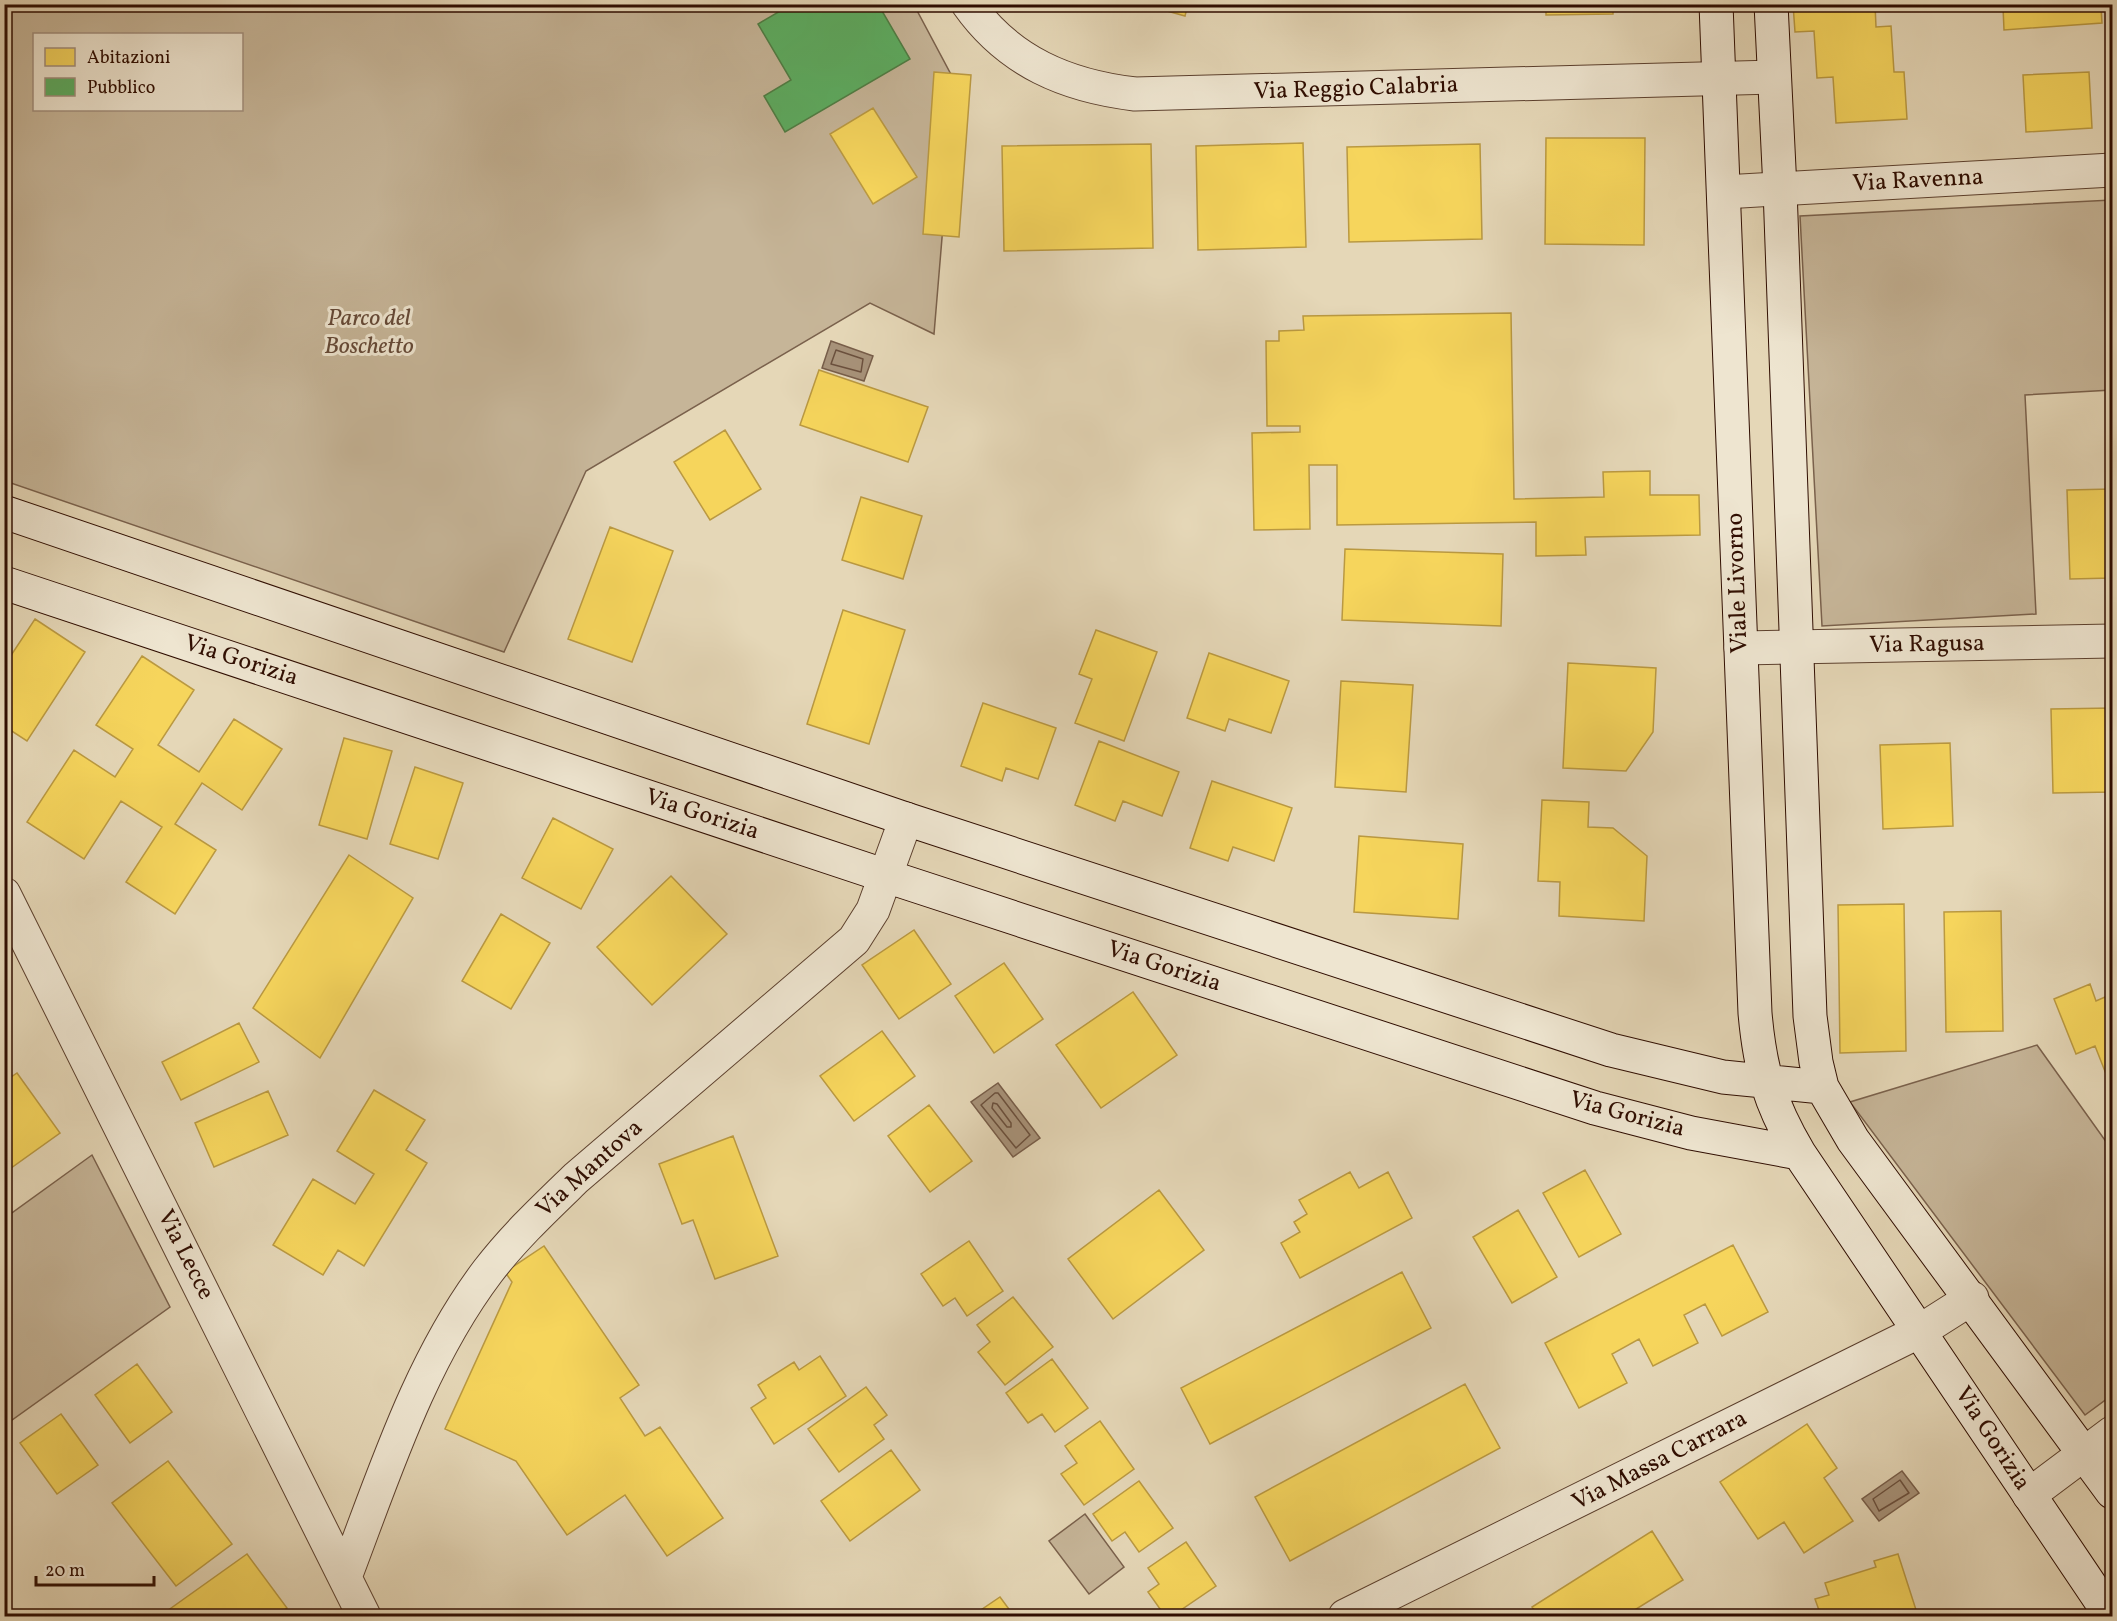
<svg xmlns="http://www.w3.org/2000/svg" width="2117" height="1621" font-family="Vollkorn,serif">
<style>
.green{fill:#c6b598;stroke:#7a614c;stroke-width:1.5;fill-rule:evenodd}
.water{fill:#a79279;stroke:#775d49;stroke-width:1.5}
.homes{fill:#f6d55c;stroke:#ba9941;stroke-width:1.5}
.public{fill:#5aae61;stroke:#4d7e44;stroke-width:1.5}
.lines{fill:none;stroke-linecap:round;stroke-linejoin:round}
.shore{stroke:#6b503d;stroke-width:1.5}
.street-casing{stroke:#5c402e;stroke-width:35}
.secondary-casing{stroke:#2f0d01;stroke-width:35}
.street{stroke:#eee5d0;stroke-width:33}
.secondary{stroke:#eee5d0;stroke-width:33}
.labels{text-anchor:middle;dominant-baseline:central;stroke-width:6;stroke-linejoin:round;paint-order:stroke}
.street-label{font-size:24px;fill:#2f0d01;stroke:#eee5d0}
.park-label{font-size:24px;font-style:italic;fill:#644836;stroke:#eee5d0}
</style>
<rect width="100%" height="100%" fill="#e5d7b7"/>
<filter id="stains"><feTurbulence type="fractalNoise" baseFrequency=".00333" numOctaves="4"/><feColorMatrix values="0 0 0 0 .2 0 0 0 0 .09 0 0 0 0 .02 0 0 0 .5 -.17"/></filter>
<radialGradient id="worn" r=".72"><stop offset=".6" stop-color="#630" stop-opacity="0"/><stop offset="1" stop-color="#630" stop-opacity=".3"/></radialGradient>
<path class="green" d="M 4,5 L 914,5 L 955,82 L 934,334 L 870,303 L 586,471 L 504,652 L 5,481 ZM 34,34 L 242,34 L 242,110 L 34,110 Z
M 2112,200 L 2112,390 L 2025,395 L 2036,614 L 1822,626 L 1800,216 Z
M 2037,1045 L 2112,1150 L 2112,1395 L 2085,1415 L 1850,1102 Z
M 92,1155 L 170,1307 L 5,1425 L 5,1218 Z
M 1085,1514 L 1124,1567 L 1089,1594 L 1049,1541 Z"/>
<path class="water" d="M 831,341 L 873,356 L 864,381 L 822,368 Z
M 998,1083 L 1040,1138 L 1013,1157 L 971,1102 Z
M 1902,1471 L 1919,1493 L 1879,1521 L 1862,1499 Z"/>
<path class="homes" d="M 1142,4 L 1188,4 L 1185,16 Z
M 1546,4 L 1613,4 L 1613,14 L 1546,15 Z
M 1793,4 L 1875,4 L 1876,27 L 1891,26 L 1894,72 L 1904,72 L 1907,119 L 1836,123 L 1833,77 L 1817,78 L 1814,31 L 1795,32 Z
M 1985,4 L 2112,4 L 2112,5 L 2101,6 L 2102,23 L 2004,30 L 2003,7 L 1985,8 Z
M 934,72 L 971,75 L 959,237 L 923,234 Z
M 2089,72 L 2092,128 L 2026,132 L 2023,75 Z
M 873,108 L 917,177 L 873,204 L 830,134 Z
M 1546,138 L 1645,138 L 1644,245 L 1545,244 Z
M 1303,143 L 1306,247 L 1198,250 L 1196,146 Z
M 1151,144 L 1153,248 L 1004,251 L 1002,146 Z
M 1480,144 L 1482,239 L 1349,242 L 1347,147 Z
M 1511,313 L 1514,499 L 1604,497 L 1603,472 L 1650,471 L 1650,495 L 1699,495 L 1700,535 L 1585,537 L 1586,555 L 1536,556 L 1536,522 L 1337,525 L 1337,465 L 1309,465 L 1310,529 L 1254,530 L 1252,433 L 1300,432 L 1300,426 L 1267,426 L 1266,341 L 1279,341 L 1279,331 L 1304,330 L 1303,316 Z
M 819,370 L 928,407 L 908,462 L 800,425 Z
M 725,430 L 761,489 L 710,520 L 674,462 Z
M 2112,489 L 2112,578 L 2070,579 L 2067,490 Z
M 861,497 L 922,516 L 903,579 L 842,560 Z
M 610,527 L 673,551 L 632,662 L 568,639 Z
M 1345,549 L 1503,554 L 1501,626 L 1342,620 Z
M 843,610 L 905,630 L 869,744 L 807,724 Z
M 35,619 L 85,652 L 27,741 L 4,726 L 4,666 Z
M 1096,630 L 1157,652 L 1124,741 L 1075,723 L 1092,679 L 1079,674 Z
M 1209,653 L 1289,681 L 1271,733 L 1229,719 L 1225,731 L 1187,718 Z
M 142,656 L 194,690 L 158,745 L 199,772 L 234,719 L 282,749 L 242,810 L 202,783 L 175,824 L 216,850 L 175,914 L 126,882 L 162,827 L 121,801 L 84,859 L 27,822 L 74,750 L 115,777 L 133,749 L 96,725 Z
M 1568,663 L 1656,668 L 1653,732 L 1626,771 L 1563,768 Z
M 1341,681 L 1413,685 L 1406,792 L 1335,787 Z
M 983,703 L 1056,728 L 1038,779 L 1006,768 L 1002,781 L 961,766 Z
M 2112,708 L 2112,792 L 2053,793 L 2051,709 Z
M 344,738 L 392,751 L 367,839 L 319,825 Z
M 1099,741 L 1179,772 L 1162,816 L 1123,801 L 1115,821 L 1075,805 Z
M 1950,743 L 1953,826 L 1883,829 L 1880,745 Z
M 415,767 L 463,783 L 438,859 L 390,844 Z
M 1212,781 L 1292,808 L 1274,861 L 1233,847 L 1228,861 L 1190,848 Z
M 1542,800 L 1589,802 L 1588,827 L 1613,828 L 1647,856 L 1644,921 L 1559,916 L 1560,882 L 1538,881 Z
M 553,818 L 613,849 L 581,909 L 522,878 Z
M 1359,836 L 1463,844 L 1458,919 L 1354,912 Z
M 349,855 L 413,898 L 320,1058 L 253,1008 Z
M 671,876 L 727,934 L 652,1005 L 597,947 Z
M 1904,904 L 1906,1051 L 1840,1053 L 1838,905 Z
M 2001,911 L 2003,1031 L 1946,1032 L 1944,912 Z
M 501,914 L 550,943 L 511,1009 L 462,981 Z
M 914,930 L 951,984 L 899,1019 L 862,965 Z
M 1004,963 L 1043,1019 L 994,1053 L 955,996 Z
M 2090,984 L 2096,1001 L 2112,994 L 2112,1077 L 2108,1079 L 2095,1046 L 2076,1054 L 2054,999 Z
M 1133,992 L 1177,1055 L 1101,1108 L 1056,1045 Z
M 239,1023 L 259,1062 L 181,1100 L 162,1062 Z
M 882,1031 L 915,1076 L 854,1121 L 820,1076 Z
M 17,1073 L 60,1133 L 4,1173 L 4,1082 Z
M 374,1090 L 425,1120 L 406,1150 L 427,1163 L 364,1266 L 338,1250 L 323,1275 L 273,1245 L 313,1179 L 355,1204 L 374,1174 L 337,1151 Z
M 268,1091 L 288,1135 L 214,1167 L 195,1123 Z
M 929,1105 L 972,1161 L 930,1192 L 888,1136 Z
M 733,1136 L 778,1256 L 715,1279 L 693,1220 L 682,1224 L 659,1164 Z
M 1585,1170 L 1621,1234 L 1579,1257 L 1543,1193 Z
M 1350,1172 L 1359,1188 L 1388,1172 L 1412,1218 L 1300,1278 L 1281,1243 L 1300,1232 L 1294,1222 L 1307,1214 L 1299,1200 Z
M 1159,1190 L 1204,1250 L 1113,1319 L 1068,1259 Z
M 1518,1210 L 1557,1277 L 1512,1303 L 1473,1237 Z
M 969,1241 L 1003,1291 L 967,1316 L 955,1298 L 943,1306 L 921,1274 Z
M 1733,1245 L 1768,1312 L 1722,1336 L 1705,1304 L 1684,1315 L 1698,1343 L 1653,1366 L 1639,1339 L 1612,1354 L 1627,1383 L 1579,1408 L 1545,1343 Z
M 544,1246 L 639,1385 L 620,1398 L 645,1436 L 660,1427 L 723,1518 L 667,1556 L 625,1495 L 567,1535 L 516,1461 L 445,1429 L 512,1282 L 505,1272 Z
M 1402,1272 L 1431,1328 L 1210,1444 L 1181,1388 Z
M 1013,1297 L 1053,1347 L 1005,1385 L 978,1352 L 990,1342 L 977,1325 Z
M 820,1356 L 846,1396 L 774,1444 L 751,1408 L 766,1398 L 758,1385 L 794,1362 L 799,1370 Z
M 1052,1359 L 1088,1408 L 1055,1432 L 1042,1414 L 1028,1423 L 1006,1393 Z
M 137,1364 L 172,1412 L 130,1443 L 95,1395 Z
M 1465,1384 L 1500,1448 L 1290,1561 L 1255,1497 Z
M 866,1387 L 887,1415 L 874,1425 L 884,1439 L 839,1472 L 808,1429 Z
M 61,1414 L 98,1465 L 57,1494 L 20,1443 Z
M 1100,1421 L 1134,1469 L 1084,1505 L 1061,1474 L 1077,1463 L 1065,1446 Z
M 1807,1424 L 1837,1468 L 1824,1478 L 1853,1521 L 1804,1553 L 1784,1522 L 1758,1539 L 1720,1482 Z
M 891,1450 L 920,1490 L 850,1541 L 821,1501 Z
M 168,1461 L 232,1544 L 176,1586 L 112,1503 Z
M 1139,1481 L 1173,1528 L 1139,1552 L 1125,1532 L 1112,1541 L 1093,1514 Z
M 1652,1531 L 1683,1580 L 1625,1616 L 1538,1616 L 1532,1607 Z
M 1186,1542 L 1216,1586 L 1172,1616 L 1165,1616 L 1148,1592 L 1159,1584 L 1148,1568 Z
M 247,1554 L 287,1608 L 275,1616 L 160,1616 Z
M 1898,1554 L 1918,1616 L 1821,1616 L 1815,1599 L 1829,1595 L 1825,1583 L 1876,1567 L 1874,1561 Z
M 1000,1597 L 1014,1616 L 972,1616 Z"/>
<path class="public" d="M 792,4 L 878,4 L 910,59 L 785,132 L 764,96 L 791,80 L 758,24 Z"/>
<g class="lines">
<path class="shore" d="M 836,350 L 863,359 L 861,372 L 831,364 Z
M 995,1093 L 998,1093 L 1030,1135 L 1016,1148 L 981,1105 Z
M 993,1103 L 997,1104 L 1011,1123 L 1011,1127 L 1007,1127 L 992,1108 Z
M 1900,1480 L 1909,1493 L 1879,1511 L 1873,1499 Z"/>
<g class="street-casing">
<path id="street" d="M 968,4 C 1009,62 1067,86 1135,94 L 1774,77
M 1724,192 L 2112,170
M 1741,648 L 2112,641
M 4,894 L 364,1616
M 2029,1495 L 2112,1433
M 345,1577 C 385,1472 420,1361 488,1271 C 514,1237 545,1208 576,1178 L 854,940 L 873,910 L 906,819
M 1345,1616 L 1920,1331 L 1972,1298"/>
</g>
<g class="secondary-casing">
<path id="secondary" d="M 1716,4 L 1755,1013 C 1760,1070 1770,1104 1799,1153
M 1771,4 L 1780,189 L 1810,1016 L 1816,1062 L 1822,1087
M 4,512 L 906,819 L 1611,1050 L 1723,1077 L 1822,1087 L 1853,1140 L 2112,1492
M 4,583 L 886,876 L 1595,1108 L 1691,1133 L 1799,1153 L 2111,1616"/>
</g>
<use href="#street" class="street"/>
<use href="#secondary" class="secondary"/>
</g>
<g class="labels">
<g class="street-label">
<text transform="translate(1356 89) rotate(-2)">Via Reggio Calabria</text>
<text transform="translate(1918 181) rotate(-3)">Via Ravenna</text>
<text transform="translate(1738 583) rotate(-92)">Viale Livorno</text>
<text transform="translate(1927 645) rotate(-1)">Via Ragusa</text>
<text transform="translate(241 661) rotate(18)">Via Gorizia</text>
<text transform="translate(702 815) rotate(18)">Via Gorizia</text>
<text transform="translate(1164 967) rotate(18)">Via Gorizia</text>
<text transform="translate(1627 1115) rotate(15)">Via Gorizia</text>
<text transform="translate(590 1169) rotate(-42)">Via Mantova</text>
<text transform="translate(185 1255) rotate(63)">Via Lecce</text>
<text transform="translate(1992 1439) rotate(57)">Via Gorizia</text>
<text transform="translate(1660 1461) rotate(-27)">Via Massa Carrara</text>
</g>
<g class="park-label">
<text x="369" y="319">Parco del<tspan x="369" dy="28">Boschetto</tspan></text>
</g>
</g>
<rect width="2117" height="1621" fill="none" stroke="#e5d7b7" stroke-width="24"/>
<rect x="6" y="6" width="2105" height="1609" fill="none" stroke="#2f0d01" stroke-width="3"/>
<rect x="12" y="12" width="2093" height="1597" fill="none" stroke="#2f0d01" stroke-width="1.5"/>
<rect x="33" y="33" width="210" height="78" fill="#eee5d0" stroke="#a28f7d" stroke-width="1.5"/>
<rect x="45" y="48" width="30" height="18" fill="#f6d55c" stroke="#a28f7d" stroke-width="1.5"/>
<text x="87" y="63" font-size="18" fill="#2f0d01">Abitazioni</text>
<rect x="45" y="78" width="30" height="18" fill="#5aae61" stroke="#a28f7d" stroke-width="1.5"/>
<text x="87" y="93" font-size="18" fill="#2f0d01">Pubblico</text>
<path d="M36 1576v9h118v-9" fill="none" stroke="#2f0d01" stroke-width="3"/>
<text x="45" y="1576" font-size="18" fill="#2f0d01" stroke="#eee5d0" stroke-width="4.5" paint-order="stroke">20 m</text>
<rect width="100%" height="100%" filter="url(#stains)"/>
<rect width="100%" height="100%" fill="url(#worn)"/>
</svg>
